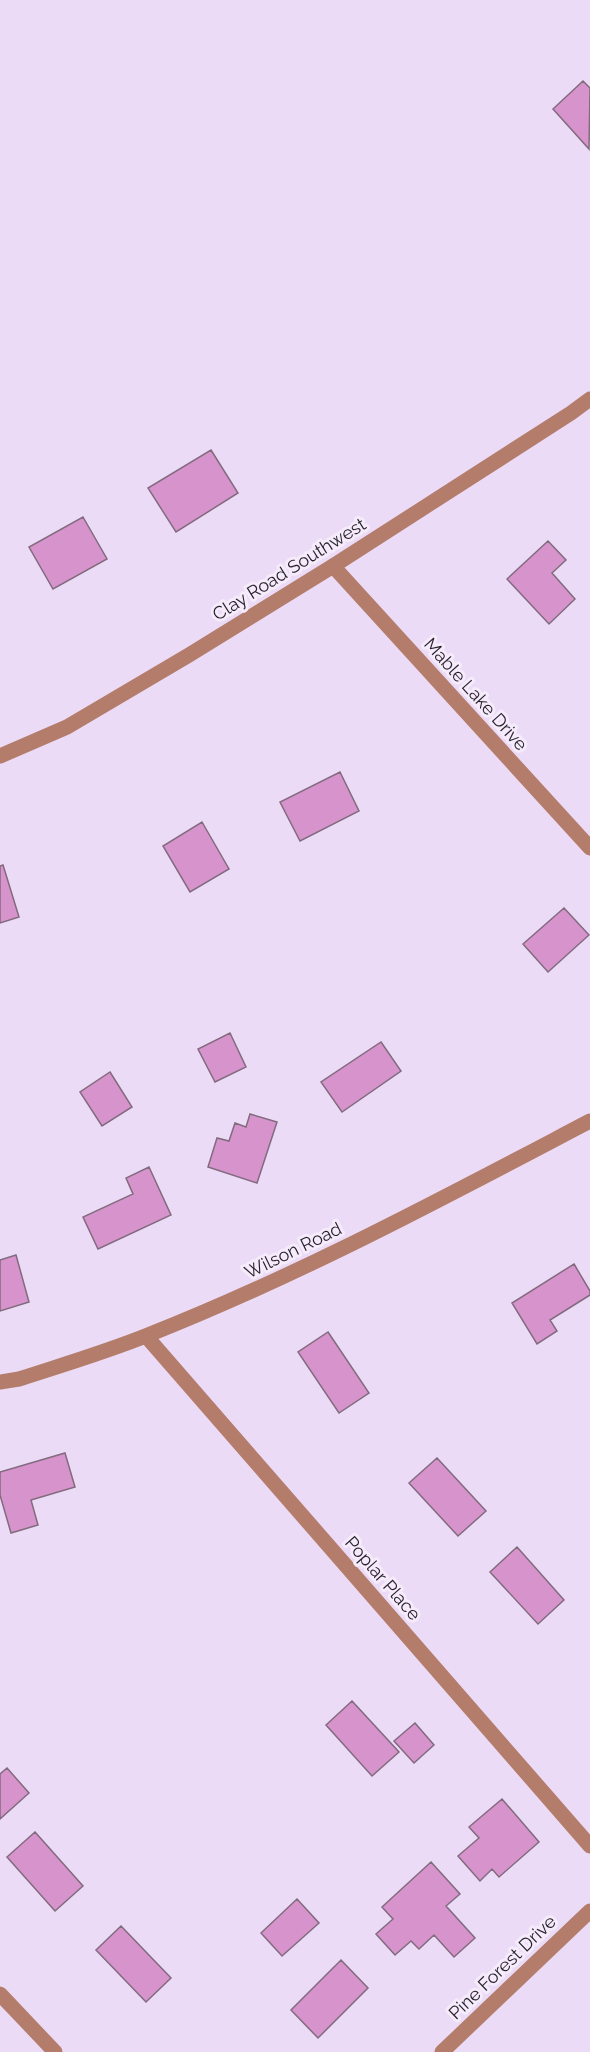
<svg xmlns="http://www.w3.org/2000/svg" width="590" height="2052" font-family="Raleway,sans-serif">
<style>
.building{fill:#d794cc;stroke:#826b7e;stroke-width:1.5}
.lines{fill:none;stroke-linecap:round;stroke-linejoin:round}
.minor{stroke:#b47c6a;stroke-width:15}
.tertiary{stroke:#b47c6a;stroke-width:15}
.labels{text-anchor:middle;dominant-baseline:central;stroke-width:6;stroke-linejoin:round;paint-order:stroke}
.street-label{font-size:18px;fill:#251f29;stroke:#f5ebfb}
</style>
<rect width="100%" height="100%" fill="#ebdbf6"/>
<path class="building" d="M 583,81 L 590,88 L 589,149 L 553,109 Z
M 211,450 L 238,493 L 176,532 L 148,488 Z
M 83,517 L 107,559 L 53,589 L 29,547 Z
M 548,541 L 566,560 L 552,573 L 575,599 L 549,624 L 507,579 Z
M 340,772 L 359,811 L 300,841 L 280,802 Z
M 202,822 L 229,869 L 190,892 L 163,846 Z
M 3,865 L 19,917 L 0,923 L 0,866 Z
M 564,908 L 589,935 L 548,972 L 523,944 Z
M 230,1033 L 246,1067 L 215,1082 L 198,1049 Z
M 381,1042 L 401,1071 L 342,1112 L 321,1082 Z
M 110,1072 L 132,1107 L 102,1126 L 80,1092 Z
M 250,1114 L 277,1122 L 257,1183 L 208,1167 L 217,1138 L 229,1141 L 235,1123 L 246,1127 Z
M 149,1167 L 171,1215 L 98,1249 L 83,1217 L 133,1194 L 126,1178 Z
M 16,1255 L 29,1302 L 0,1311 L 0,1260 Z
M 574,1264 L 590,1291 L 590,1295 L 550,1320 L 557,1331 L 537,1344 L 512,1303 Z
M 328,1332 L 369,1393 L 339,1413 L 298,1352 Z
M 65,1453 L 75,1487 L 31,1500 L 38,1525 L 11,1533 L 0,1495 L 0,1472 Z
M 437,1458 L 486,1511 L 458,1536 L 409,1483 Z
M 517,1547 L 564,1600 L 538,1624 L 490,1572 Z
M 352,1701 L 399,1752 L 372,1776 L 326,1725 Z
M 415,1723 L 434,1745 L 414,1763 L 394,1741 Z
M 7,1768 L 29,1793 L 0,1819 L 0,1774 Z
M 502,1799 L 539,1842 L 499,1877 L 492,1869 L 480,1881 L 458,1856 L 479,1838 L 469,1827 Z
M 35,1832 L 83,1886 L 55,1911 L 7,1857 Z
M 431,1862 L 460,1894 L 446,1906 L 475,1938 L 454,1957 L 434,1935 L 419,1949 L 411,1941 L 395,1955 L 376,1934 L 393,1919 L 382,1907 Z
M 297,1899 L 319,1923 L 282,1956 L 261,1933 Z
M 121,1926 L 171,1978 L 146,2002 L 96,1950 Z
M 341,1960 L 368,1988 L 318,2038 L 291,2010 Z"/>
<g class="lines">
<path class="minor" d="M 333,566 L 590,848
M 146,1336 L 590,1846
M 0,1382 L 19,1379 C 62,1365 106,1352 148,1335 C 300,1275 445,1197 590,1121
M 0,1994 L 55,2052
M 442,2052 L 590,1911"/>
<path class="tertiary" d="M 0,756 L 67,727 L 189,655 L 333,566 L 571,413 L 590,399"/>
</g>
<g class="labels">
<g class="street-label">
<text transform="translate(289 569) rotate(-32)">Clay Road Southwest</text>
<text transform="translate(476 694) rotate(48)">Mable Lake Drive</text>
<text transform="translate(293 1250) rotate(-26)">Wilson Road</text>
<text transform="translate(383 1578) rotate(49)">Poplar Place</text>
<text transform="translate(502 1967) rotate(-44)">Pine Forest Drive</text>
</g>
</g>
</svg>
